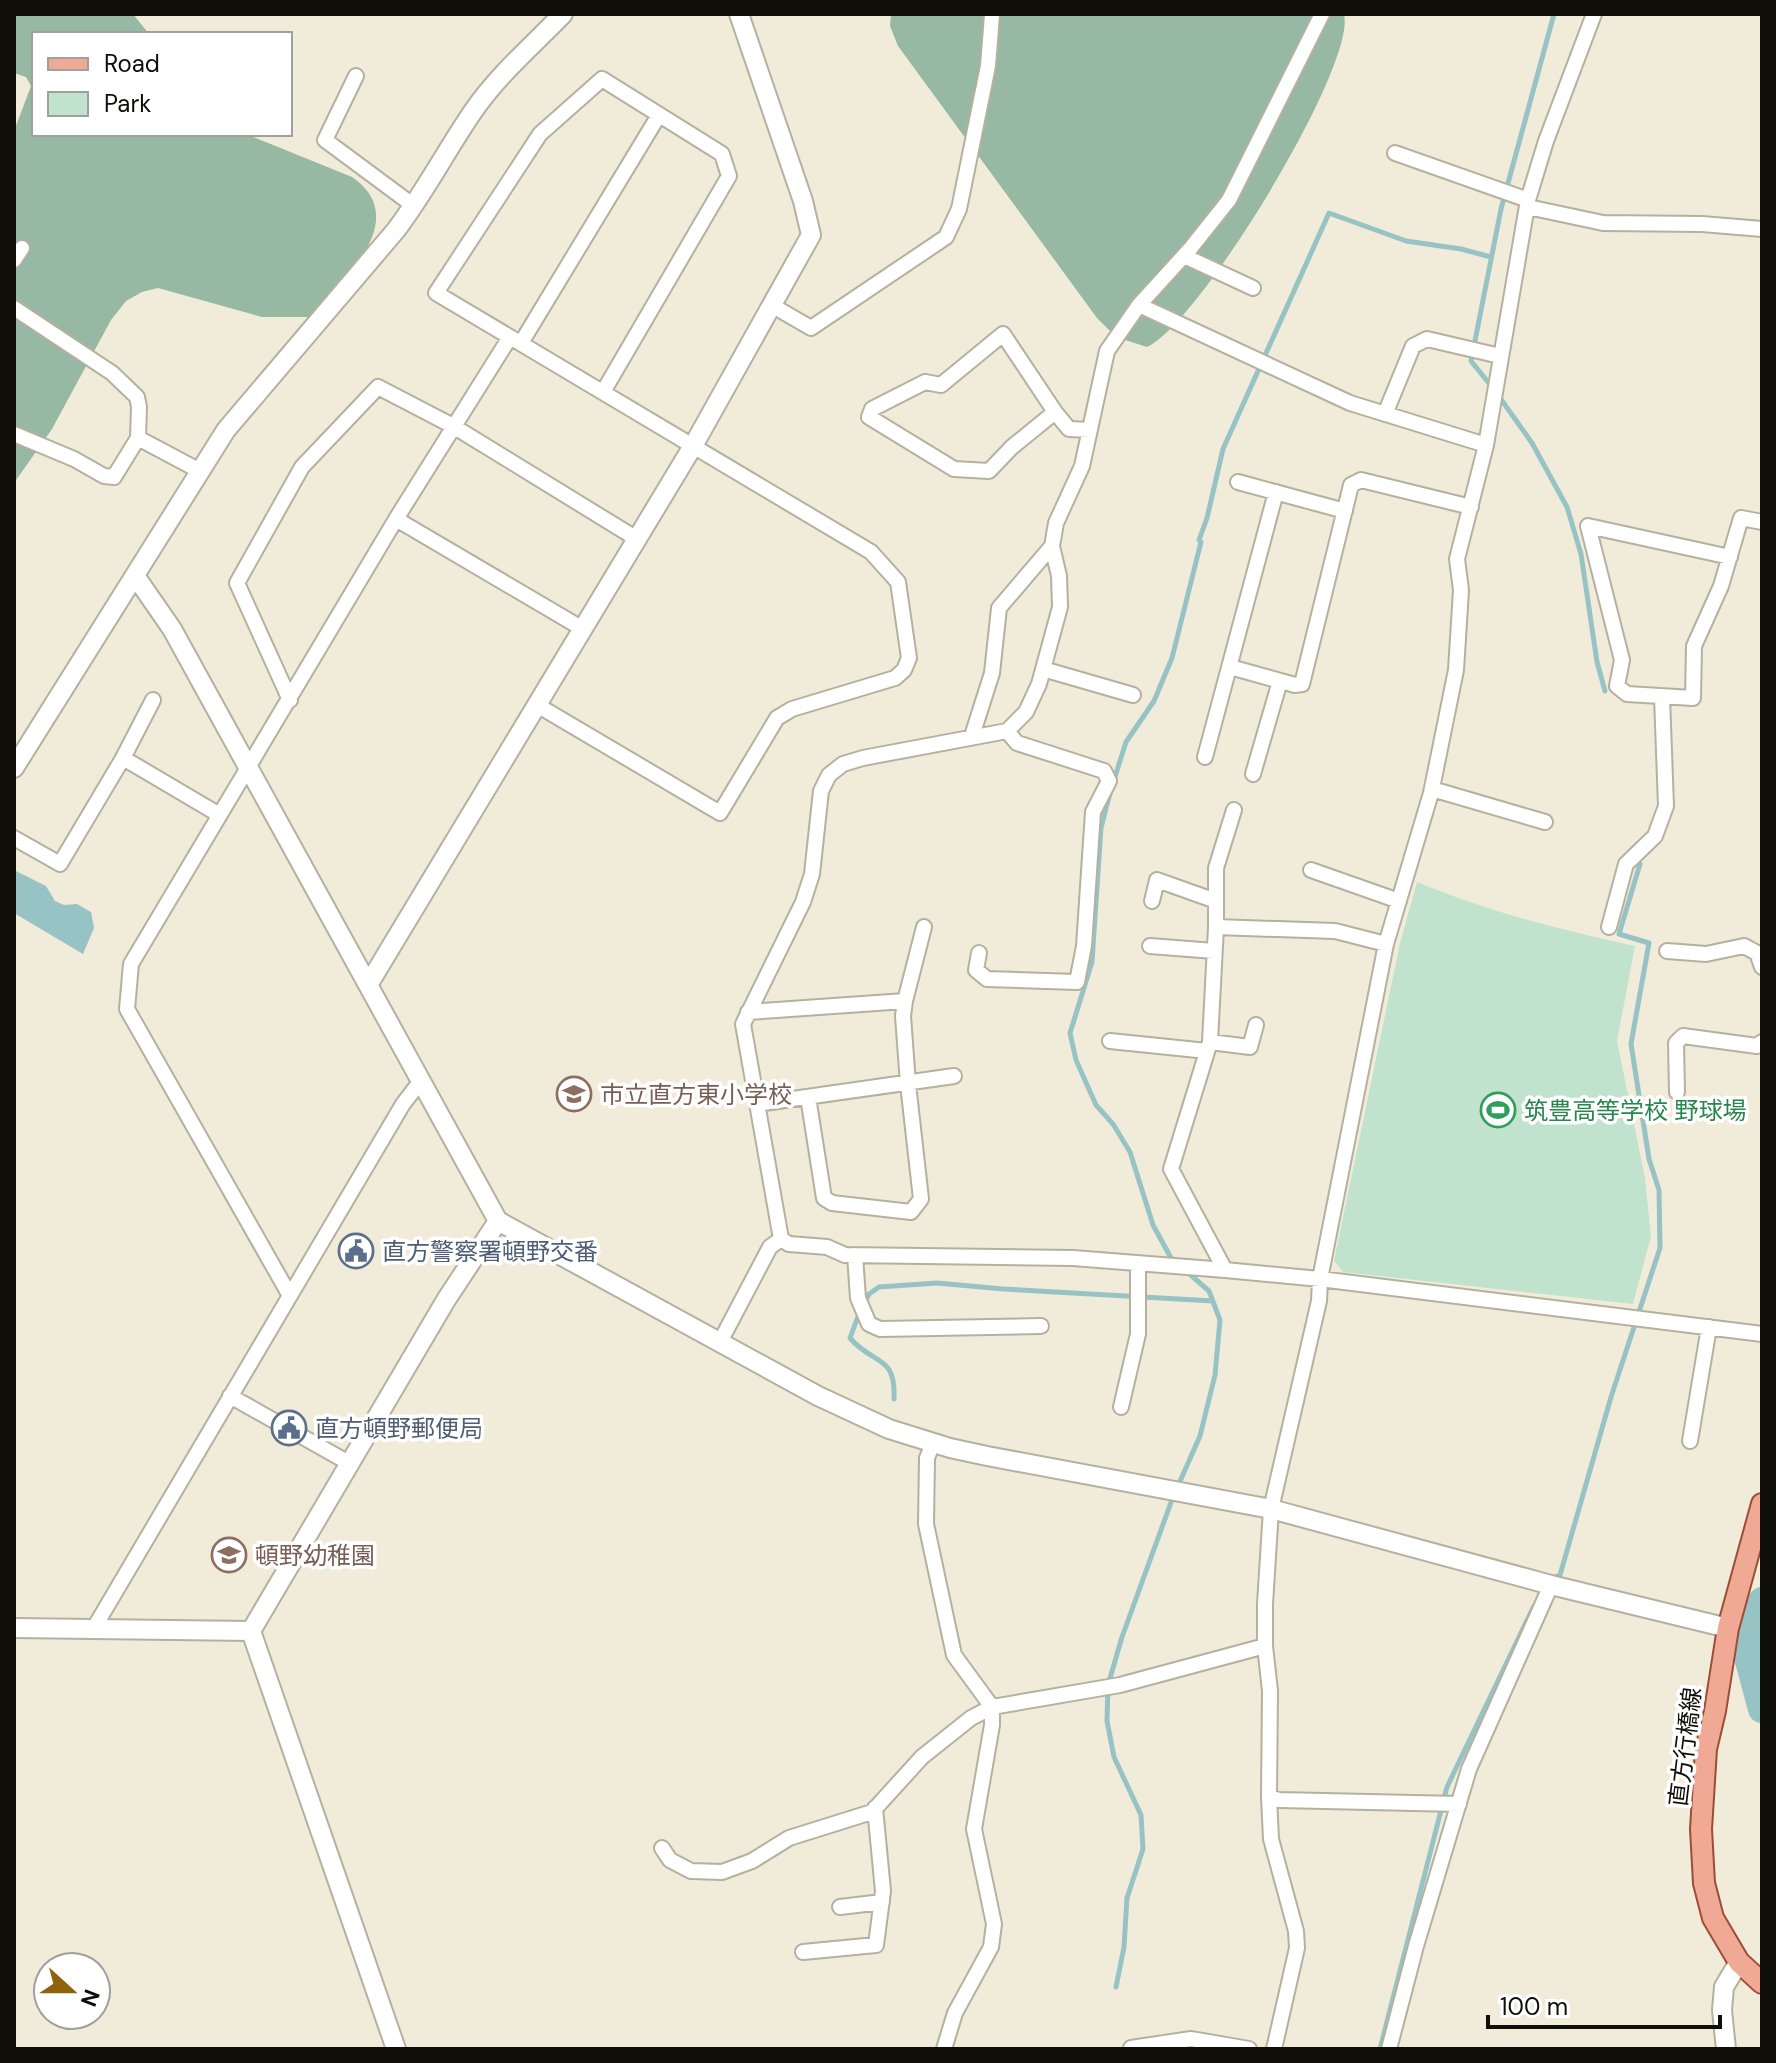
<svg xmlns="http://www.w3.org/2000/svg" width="1776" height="2063" font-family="'DM Sans','Noto Sans JP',sans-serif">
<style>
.green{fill:#c1e3cd}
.forest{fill:#97b8a3}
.water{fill:#97c3c4}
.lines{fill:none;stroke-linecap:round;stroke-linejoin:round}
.stream{stroke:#97c3c4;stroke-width:5}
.river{stroke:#97c3c4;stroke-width:28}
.street-casing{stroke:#b5b09f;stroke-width:18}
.secondary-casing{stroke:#b5b09f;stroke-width:22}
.primary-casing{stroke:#9b4e36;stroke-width:24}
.street{stroke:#fff;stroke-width:14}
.secondary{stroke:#fff;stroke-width:18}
.primary{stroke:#f0a995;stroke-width:20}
.labels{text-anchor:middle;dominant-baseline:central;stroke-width:7;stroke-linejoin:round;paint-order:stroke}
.education-label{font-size:24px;fill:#785e54;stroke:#fff;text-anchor:start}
.leisure-label{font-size:24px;fill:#27864d;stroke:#fff;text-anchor:start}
.service-label{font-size:24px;fill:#4e5e75;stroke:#fff;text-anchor:start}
.street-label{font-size:24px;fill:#0f0e08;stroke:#fff}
</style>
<rect width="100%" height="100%" fill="#f1ecda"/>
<path class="green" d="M 1417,882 C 1487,911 1560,930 1635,946 L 1617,1041 L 1645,1178 L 1651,1236 L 1633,1304 L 1343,1272 L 1334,1261 L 1400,943 Z"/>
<path class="forest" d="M 14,14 L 133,14 L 149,34 L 34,34 L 34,134 L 246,134 L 352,177 C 413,219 343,280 312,317 L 262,317 L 158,288 L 142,292 L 126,301 L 111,320 L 52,429 L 14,483 L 14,131 L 31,86 L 26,77 L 14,73 Z
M 891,14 L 1344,14 C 1357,67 1197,326 1147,347 L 1116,337 L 1097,318 L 898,46 L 890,26 Z"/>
<path class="water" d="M 14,870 L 46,886 L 55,901 L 64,905 L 77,904 L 91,912 L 94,928 L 83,954 L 14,913 Z"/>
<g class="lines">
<path class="stream" d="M 1492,387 L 1471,361 L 1501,209 L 1554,14
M 1498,395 L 1532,443 L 1567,507 L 1581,554 L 1597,662 L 1605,691
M 1114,780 L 1126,742 L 1154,701 L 1172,658 L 1201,542 L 1199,540 L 1207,518 L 1223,449 L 1329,213 L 1406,241 L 1461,249 L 1491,257
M 1110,793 L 1101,828 L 1092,962 L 1070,1033 L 1076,1060 L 1096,1105 L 1113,1124 L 1130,1152 L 1153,1225 L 1171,1258 L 1177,1263
M 865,1302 L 869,1294 L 879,1287 L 937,1283 L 1003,1289 L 1213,1301
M 860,1311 L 850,1338 C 874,1366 896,1354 894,1399
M 1553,1578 L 1560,1575 L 1611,1397 L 1660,1248 L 1659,1190 L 1649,1159 L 1631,1044 L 1649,943 L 1619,934 L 1640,864
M 1116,1987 L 1124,1947 L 1127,1898 L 1143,1849 L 1141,1815 L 1114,1757 L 1107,1721 L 1108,1685 L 1122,1637 L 1173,1497 L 1200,1436 L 1215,1375 L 1220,1320 L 1209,1291 L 1185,1270
M 1380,2049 L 1447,1787 L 1534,1606"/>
<path class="river" d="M 1762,1601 L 1745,1646 L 1762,1709"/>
<g class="street-casing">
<path id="street" d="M 356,76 L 325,140 L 414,206
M 1395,153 L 1528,200
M 1528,207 L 1603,223 L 1702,224 L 1762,229
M 1184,256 L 1253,288
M 14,260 L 22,248
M 1139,305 L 1350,403 L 1486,445
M 773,306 L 811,328 L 946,237 L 959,209 L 988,66 L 992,15
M 14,308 L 112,373 L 137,397 L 139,407 L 138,438 L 114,477 L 104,476 L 74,459 L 14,434
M 521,343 L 659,115
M 1055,412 L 1012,447 L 989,471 L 954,469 L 869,417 L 872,409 L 925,382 L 941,385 L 1003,334 L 1055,412 L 1069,429 L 1090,430
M 1385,414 L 1413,346 L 1427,339 L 1500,356
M 138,438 L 200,471
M 1238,482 L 1345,511
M 396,519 L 583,629
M 1730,557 L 1588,526 L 1622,660 L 1617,686 L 1627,694 L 1693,698 L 1694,646 L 1721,586 L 1741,518 L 1762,522
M 1230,667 L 1295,685 L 1302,684 L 1351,485 L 1361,480 L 1471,507
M 1043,669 L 1133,695
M 290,700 L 237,583 L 302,467 L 378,387 L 453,426 L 637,539
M 537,705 L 720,813 L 777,718 L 792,709 L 895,678 L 904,670 L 909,658 L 898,582 L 871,552 L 436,293 L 540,134 L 602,79 L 722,154 L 729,176 L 603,392
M 972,736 L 992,673 L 999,608 L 1052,546
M 1205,757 L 1276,492
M 123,758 L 153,700
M 1253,774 L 1280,681
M 1432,789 L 1545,822
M 14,838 L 60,864 L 123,758 L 218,814
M 1311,870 L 1399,901
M 1152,901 L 1157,880 L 1216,901
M 1216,927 L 1216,868 L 1234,810
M 1609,927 L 1626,864 L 1655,836 L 1666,806 L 1662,697
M 1150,946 L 1214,951
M 1667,951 L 1706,954 L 1744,946 L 1757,953 L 1762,967
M 979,953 L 976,970 L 987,979 L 1077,982 L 1084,946 L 1093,812 L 1109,781 L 1104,771 L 1017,743 L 1007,731
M 905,1001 L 924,927
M 748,1012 L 905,1001 L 903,1016 L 908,1084 L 921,1199 L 911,1212 L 832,1203 L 824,1198 L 808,1097
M 1110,1041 L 1207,1051
M 1210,1042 L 1250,1047 L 1256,1025
M 1677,1092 L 1676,1043 L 1683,1036 L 1757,1046 L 1762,1042
M 757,1104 L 954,1076
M 781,1239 L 743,1024 L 803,902 L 812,874 L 821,791 L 829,775 L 843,764 L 863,758 L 1007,731 L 1026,712 L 1039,684 L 1060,607 L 1059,576 L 1052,546 L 1056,523 L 1082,466 L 1107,351 L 1139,305 L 1190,249 L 1229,200 L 1322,14
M 781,1239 L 789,1244 L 827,1247 L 845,1255 L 1073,1258 L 1225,1270 L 1320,1279 L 1762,1334
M 855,1255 L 858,1298 L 869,1324 L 880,1329 L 1041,1326
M 1225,1270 L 1171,1169 L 1210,1042 L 1216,927 L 1335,931 L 1386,944
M 289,1294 L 127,1009 L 131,964 L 396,519 L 510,337
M 720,1342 L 770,1247 L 781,1239
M 230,1396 L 349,1463
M 1121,1407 L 1138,1334 L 1138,1263
M 1690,1441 L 1709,1327
M 933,1443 L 927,1458 L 926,1524 L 954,1655 L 992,1707 L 992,1725 L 974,1829 L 994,1924 L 991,1947 L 955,2013 L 944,2049
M 94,1628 L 403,1104 L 420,1082
M 1269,1797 L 1279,1800 L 1459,1804
M 662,1848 L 670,1860 L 691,1871 L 722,1872 L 752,1861 L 789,1838 L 872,1812 L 922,1757 L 971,1718 L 992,1707 L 1120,1685 L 1265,1646
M 840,1907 L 882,1902
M 803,1952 L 876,1945 L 883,1891 L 875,1808
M 1131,2048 L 1191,2039 L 1249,2049
M 1274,2049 L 1297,1948 L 1296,1931 L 1271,1839 L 1269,1797 L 1270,1691 L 1265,1646 L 1265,1604 L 1271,1509 L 1319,1301 L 1320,1279 L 1386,944 L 1431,793 L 1456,670 L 1461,590 L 1457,559 L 1486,445 L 1528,200 L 1546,141 L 1594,14
M 1389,2049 L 1416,1946 L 1469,1769 L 1551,1585"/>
</g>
<g class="secondary-casing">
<path id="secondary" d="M 136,577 L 172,629 L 498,1221 L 818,1396 L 889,1429 L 950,1448 L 987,1456 L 1271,1509 L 1551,1585 L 1728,1628
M 14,768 L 226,430 L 396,230 C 425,192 447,149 474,110 C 499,74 533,45 563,14
M 368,985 L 693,446 L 811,235 L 803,201 L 739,14
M 14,1628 L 251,1631
M 396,2049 L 251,1631 L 446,1300 L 498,1221
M 1726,2049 L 1722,2010 L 1724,1987 L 1739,1962"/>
</g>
<g class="primary-casing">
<path id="primary" d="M 1762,1504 L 1728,1628 L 1715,1711 L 1706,1749 L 1701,1829 L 1704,1883 L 1713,1918 L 1739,1962 L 1762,1983"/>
</g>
<use href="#street" class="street"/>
<use href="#secondary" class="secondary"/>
<use href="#primary" class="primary"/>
</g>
<defs>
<g id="school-ring" transform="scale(1.8)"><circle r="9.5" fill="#fff" stroke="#8d6e63" stroke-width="1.5"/><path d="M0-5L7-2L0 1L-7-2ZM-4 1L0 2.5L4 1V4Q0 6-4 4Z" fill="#8d6e63"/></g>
<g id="stadium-ring" transform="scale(1.8)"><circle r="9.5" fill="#fff" stroke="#2e9e5b" stroke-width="1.5"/><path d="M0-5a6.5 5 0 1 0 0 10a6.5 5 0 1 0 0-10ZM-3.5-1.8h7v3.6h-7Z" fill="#2e9e5b"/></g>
<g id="civic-ring" transform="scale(1.8)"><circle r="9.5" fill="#fff" stroke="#5c6f8a" stroke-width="1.5"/><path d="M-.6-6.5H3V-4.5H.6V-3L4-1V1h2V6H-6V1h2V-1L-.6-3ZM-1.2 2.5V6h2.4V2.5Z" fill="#5c6f8a"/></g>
</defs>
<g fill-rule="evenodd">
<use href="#school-ring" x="574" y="1094"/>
<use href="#stadium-ring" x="1498" y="1110"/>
<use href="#civic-ring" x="356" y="1251"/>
<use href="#civic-ring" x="289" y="1428"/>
<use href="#school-ring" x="229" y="1555"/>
</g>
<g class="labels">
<g class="education-label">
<text x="600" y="1094">市立直方東小学校</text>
<text x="255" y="1555">頓野幼稚園</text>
</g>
<g class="leisure-label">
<text x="1524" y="1110">筑豊高等学校 野球場</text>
</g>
<g class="service-label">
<text x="382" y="1251">直方警察署頓野交番</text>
<text x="315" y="1428">直方頓野郵便局</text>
</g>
<g class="street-label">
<text transform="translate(1685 1747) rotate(-83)">直方行橋線</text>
</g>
</g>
<rect width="1776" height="2063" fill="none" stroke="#0f0e08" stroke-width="32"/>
<rect x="32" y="32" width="260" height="104" fill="#ffffff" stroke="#9f9f9c" stroke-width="2"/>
<rect x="48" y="58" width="40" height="12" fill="#f0a995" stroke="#9f9f9c" stroke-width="2"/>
<text x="104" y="72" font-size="24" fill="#0f0e08">Road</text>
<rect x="48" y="92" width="40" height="24" fill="#c1e3cd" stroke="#9f9f9c" stroke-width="2"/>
<text x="104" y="112" font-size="24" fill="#0f0e08">Park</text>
<g transform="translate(72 1991) rotate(111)"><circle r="38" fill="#ffffff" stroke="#9f9f9c" stroke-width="2"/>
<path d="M0-6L14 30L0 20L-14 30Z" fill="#90620c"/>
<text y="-12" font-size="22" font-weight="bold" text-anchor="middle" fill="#0f0e08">N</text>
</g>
<path d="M1488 2015v12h232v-12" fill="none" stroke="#0f0e08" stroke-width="4"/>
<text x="1500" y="2015" font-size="24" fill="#0f0e08" stroke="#ffffff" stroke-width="6" paint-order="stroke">100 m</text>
</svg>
